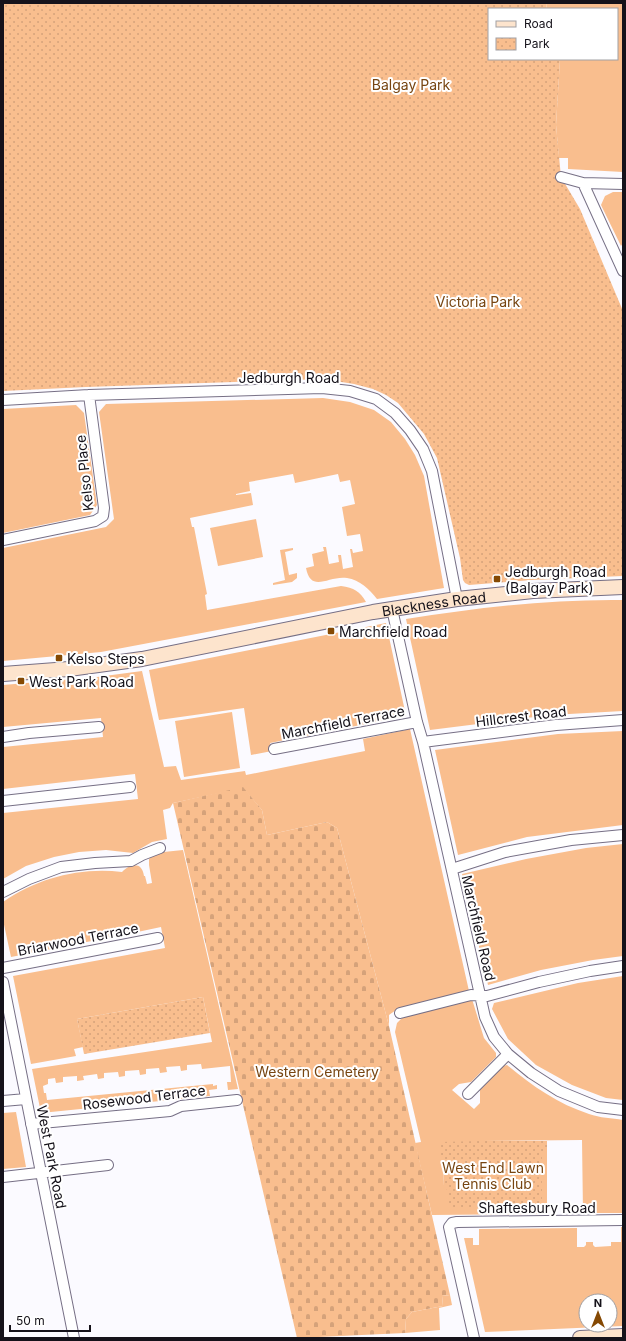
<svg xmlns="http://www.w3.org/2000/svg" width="626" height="1341" font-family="Inter,sans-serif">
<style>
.green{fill:#f9be8e;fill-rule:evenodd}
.cemetery{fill:url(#cemetery-stones)}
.park{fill:url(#park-dots)}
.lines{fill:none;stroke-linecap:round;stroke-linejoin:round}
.street-casing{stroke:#766f85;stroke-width:12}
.secondary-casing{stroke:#766f85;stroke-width:16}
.street{stroke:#fff;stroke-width:10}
.secondary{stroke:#fde4cd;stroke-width:14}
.poi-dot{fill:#854903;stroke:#fff;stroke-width:1.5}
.labels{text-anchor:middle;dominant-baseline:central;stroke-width:4;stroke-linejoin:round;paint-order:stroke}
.park-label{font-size:14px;fill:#774511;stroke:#fff}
.street-label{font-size:14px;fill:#15121a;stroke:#fff}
.poi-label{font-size:14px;fill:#15121a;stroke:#fff;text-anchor:start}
</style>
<defs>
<pattern id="cemetery-stones" width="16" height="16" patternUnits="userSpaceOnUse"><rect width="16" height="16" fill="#f9be8e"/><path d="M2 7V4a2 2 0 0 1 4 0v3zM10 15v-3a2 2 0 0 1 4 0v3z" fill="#d5a27a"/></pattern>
<pattern id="park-dots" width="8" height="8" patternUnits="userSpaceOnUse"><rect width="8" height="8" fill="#f9be8e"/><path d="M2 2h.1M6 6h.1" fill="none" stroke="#d5a27a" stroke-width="1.8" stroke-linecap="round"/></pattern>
</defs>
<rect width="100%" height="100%" fill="#fbfaff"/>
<path class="green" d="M 546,3 L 623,3 L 623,172 L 568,169 L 568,158 L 559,158 L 556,125 L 560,59 L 617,59 L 617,9 L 547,9 Z
M 613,192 L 623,192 L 623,243 L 621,246 L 601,205 L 605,196 Z
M 323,398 L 350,402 L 374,410 L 391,422 L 405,439 L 415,455 L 424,476 L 444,588 L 377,599 C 369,589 360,580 347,578 C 329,575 311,594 306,568 L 314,566 L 312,554 L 324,551 L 323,547 L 326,547 L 329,564 L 339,562 L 338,555 L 341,555 L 343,569 L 353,567 L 350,549 L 352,549 L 353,553 L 363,551 L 360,534 L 347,536 L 342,507 L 355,504 L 350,480 L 340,482 L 338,474 L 295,483 L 293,474 L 249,482 L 250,491 L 236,494 L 236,495 L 251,493 L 253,505 L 190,518 L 192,527 L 194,527 L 207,594 L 205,595 L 207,610 L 341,586 C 354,588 360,591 366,602 L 101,652 L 3,661 L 3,548 L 106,527 L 114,519 L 99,412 L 106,404 Z
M 76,405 L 84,413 L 97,505 L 90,515 L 3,533 L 3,409 Z
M 256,519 L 263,557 L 218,566 L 210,528 Z
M 293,548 L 293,550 L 285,552 L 289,575 L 297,573 L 297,578 L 292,582 L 273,585 L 273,583 L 285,580 L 280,550 Z
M 623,600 L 623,711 L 551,715 L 430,730 L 406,619 C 477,608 550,599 623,600 Z
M 386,623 L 406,716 L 270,743 L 272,751 L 251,755 L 244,708 L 159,720 L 149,670 Z
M 142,671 L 164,767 L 176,766 L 181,780 L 245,771 L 246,775 L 365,751 L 363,739 L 410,729 L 469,991 L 396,1010 L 389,1015 L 389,1026 L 337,828 L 327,822 L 267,835 L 262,810 L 243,788 L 173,803 L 170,808 L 163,810 L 167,839 L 152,842 L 133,853 L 106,850 L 79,852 L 54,857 L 26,866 L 3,879 L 3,813 L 138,799 L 135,774 L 3,789 L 3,747 L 103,737 L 101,718 L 3,727 L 3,685 L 97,677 Z
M 232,712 L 240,768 L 184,777 L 175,721 Z
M 623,731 L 623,825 L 527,837 L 458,855 L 435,750 L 558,734 Z
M 623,844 L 623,956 L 593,960 L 541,970 L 488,985 L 462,874 L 526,859 L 586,848 Z
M 183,850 L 238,1089 L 228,1090 L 227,1082 L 231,1082 L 230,1066 L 202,1069 L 201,1064 L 187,1065 L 187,1070 L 181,1071 L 180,1066 L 166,1067 L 167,1072 L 160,1073 L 159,1068 L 146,1069 L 146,1074 L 140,1075 L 139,1070 L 125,1071 L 125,1076 L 119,1077 L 118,1072 L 104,1073 L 104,1078 L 98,1079 L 97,1074 L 83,1076 L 84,1080 L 77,1081 L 77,1076 L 63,1077 L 63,1082 L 56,1083 L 55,1078 L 48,1079 L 48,1084 L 43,1086 L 44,1093 L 46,1093 L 47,1100 L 213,1084 L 213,1086 L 217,1085 L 217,1089 L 209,1090 L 210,1096 L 41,1113 L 32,1069 L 212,1042 L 203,997 L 77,1019 L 83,1047 L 74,1049 L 76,1056 L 31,1064 L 13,976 L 165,948 L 161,927 L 128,934 L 126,926 L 115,928 L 117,936 L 11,957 L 3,920 L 3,902 C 38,878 80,867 122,872 C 130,864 142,861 144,876 L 145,876 L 147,884 L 152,883 L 149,865 L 149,859 L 154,853 Z
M 623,976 L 623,1100 L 606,1098 L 572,1085 L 536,1065 L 508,1039 L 492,1009 L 494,1003 L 578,983 Z
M 472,999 L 484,1038 L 496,1053 L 496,1057 L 471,1082 L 459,1084 L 452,1090 L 474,1109 L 480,1103 L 480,1090 L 503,1066 L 507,1065 C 532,1086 558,1104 589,1114 C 600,1118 612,1118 623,1120 L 623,1213 L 583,1213 L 582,1140 L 481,1141 L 440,1165 L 443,1165 L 444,1186 L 542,1151 L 547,1151 L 547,1214 L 432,1215 L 415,1143 L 421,1142 L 395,1032 L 397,1023 L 402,1018 Z
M 16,1112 L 26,1167 L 3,1169 L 3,1113 Z
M 621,1227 L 623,1227 L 623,1326 L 485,1332 L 464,1238 L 473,1238 L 473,1245 L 479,1245 L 479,1229 L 577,1228 L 577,1247 L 584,1247 L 586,1245 L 586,1242 L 593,1242 L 593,1245 L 595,1247 L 611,1246 L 611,1242 L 621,1242 ZM 586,1301 L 610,1301 L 610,1325 L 586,1325 Z
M 450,1295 L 452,1305 L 439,1308 L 440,1330 L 405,1333 L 406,1319 L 412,1312 L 443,1306 L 442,1296 Z"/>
<path class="cemetery" d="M 243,787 L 262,810 L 267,835 L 327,822 L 337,828 L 389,1026 L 450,1295 L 442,1296 L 443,1306 L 412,1312 L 406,1319 L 405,1333 L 297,1338 L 173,803 Z"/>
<path class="park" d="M 3,3 L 546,3 L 547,9 L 489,9 L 489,59 L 560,60 L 556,125 L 561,177 L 580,209 L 623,311 L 623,576 L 532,580 L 469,585 L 465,583 L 463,580 L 460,558 L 437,458 L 424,434 L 398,403 L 386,395 L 373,389 L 354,384 L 323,379 L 86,387 L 3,391 Z
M 203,997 L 210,1033 L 84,1054 L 77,1019 Z
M 481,1141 L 547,1141 L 547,1151 L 542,1151 L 542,1209 L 448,1209 L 448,1191 L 444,1186 L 443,1165 L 439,1165 L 439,1142 Z"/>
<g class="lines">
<g class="street-casing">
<path id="street" d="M 561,177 L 583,183 L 623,184
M 583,183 L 623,271
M 3,400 L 89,395 L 322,388 L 350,391 L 376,399 L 395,413 L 410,430 L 423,449 L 432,471 L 457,599
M 3,540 L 95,521 L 103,516 L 104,508 L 89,395
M 392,609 L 417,722 L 423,742 L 485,1017 L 494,1037 L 508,1054 L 531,1073 L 559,1091 L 598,1107 L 623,1110
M 3,737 L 29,733 L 99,727
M 423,742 L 556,725 L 623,720
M 274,749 L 417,722
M 3,801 L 130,787
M 452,869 L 505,852 L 571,840 L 623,835
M 3,892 L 29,879 L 61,867 L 95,863 L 131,861 L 142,855 L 160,848
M 3,968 L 158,938
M 3,982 L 74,1338
M 400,1013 L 471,995 L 487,996 L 539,982 L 590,971 L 623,966
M 468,1094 L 508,1054
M 3,1101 L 26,1099
M 31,1124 L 170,1111 L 181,1106 L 237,1100
M 3,1177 L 108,1165
M 474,1338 L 449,1227 L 452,1223 L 457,1222 L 623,1220"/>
</g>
<g class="secondary-casing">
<g id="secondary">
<path id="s1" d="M 3,674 L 69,669 L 142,659 L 373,612 L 457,599 L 533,591 L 623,587"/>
<path d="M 580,1338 L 623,1336"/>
</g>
</g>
<use href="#street" class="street"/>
<use href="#secondary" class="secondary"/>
</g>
<g class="poi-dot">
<rect x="493" y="575" width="8" height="8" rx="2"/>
<rect x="327" y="627" width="8" height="8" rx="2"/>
<rect x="55" y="654" width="8" height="8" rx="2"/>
<rect x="17" y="677" width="8" height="8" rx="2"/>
</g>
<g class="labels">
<g class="park-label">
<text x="411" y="84">Balgay Park</text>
<text x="478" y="301">Victoria Park</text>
<text x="317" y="1071">Western Cemetery</text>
<text x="493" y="1167">West End Lawn<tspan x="493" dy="16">Tennis Club</tspan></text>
</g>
<g class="street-label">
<text x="289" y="377">Jedburgh Road</text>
<text transform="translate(84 473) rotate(-96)">Kelso Place</text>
<text stroke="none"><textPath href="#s1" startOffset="437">Blackness Road</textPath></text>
<text transform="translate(521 716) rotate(-7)">Hillcrest Road</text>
<text transform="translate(343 722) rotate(-11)">Marchfield Terrace</text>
<text transform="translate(479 928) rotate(77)">Marchfield Road</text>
<text transform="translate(78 939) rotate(-11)">Briarwood Terrace</text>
<text transform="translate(144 1097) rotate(-7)">Rosewood Terrace</text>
<text transform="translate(52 1157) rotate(79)">West Park Road</text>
<text x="537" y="1207">Shaftesbury Road</text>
</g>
<g class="poi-label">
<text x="505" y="571">Jedburgh Road<tspan x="505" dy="16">(Balgay Park)</tspan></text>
<text x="339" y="631">Marchfield Road</text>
<text x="67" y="658">Kelso Steps</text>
<text x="29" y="681">West Park Road</text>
</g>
</g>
<rect width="626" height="1341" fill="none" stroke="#15121a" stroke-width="8"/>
<rect x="488" y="8" width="130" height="52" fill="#ffffff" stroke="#a1a0a3"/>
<rect x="496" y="21" width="20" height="6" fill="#fde4cd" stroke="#a1a0a3"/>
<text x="524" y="28" font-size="12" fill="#15121a">Road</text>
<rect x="496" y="38" width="20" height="12" fill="url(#park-dots)" stroke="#a1a0a3"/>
<text x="524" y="48" font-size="12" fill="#15121a">Park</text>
<g transform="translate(598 1313)"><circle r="19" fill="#ffffff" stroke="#a1a0a3"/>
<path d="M0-3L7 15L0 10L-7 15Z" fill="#854903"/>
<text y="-6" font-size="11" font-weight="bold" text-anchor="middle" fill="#15121a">N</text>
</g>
<path d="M10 1325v6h80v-6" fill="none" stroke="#15121a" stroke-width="2"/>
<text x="16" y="1325" font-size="12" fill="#15121a" stroke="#ffffff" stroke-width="3" paint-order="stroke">50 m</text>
</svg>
